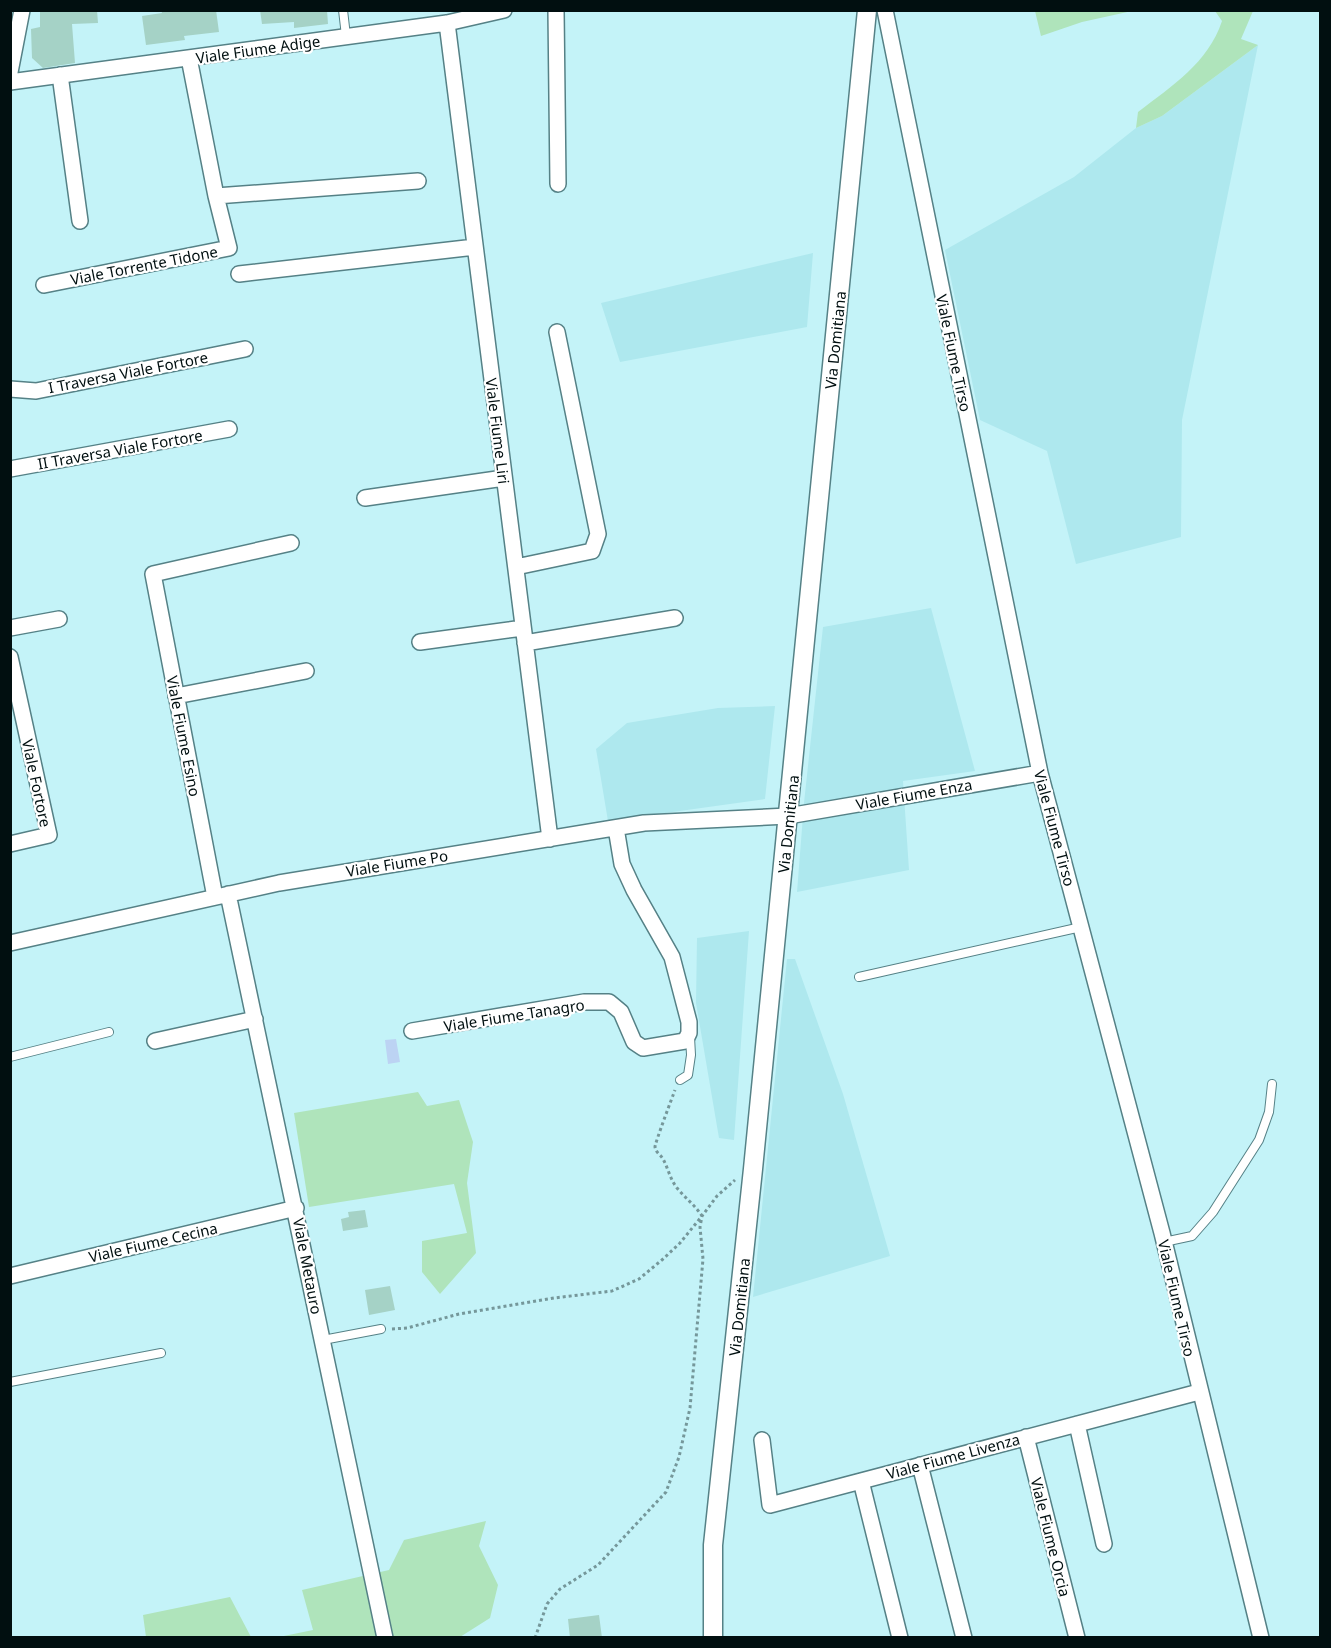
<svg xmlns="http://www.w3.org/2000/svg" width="1331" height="1648" font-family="'Noto Sans',sans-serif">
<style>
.built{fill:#aee8ee}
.green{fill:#afe4bb}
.water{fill:#bcd3f3}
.building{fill:#a5d2c6}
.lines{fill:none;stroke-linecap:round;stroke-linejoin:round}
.service-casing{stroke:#558186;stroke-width:10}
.minor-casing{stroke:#558186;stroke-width:18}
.tertiary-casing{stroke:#558186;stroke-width:21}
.path{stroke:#75979a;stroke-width:3;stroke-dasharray:3 3;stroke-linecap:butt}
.service{stroke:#fff;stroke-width:8}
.minor{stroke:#fff;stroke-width:15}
.tertiary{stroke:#fff;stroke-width:18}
.labels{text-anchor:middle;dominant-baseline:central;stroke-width:4.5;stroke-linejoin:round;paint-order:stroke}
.street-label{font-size:15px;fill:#010f10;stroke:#fff}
</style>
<rect width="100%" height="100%" fill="#c4f3f8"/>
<path class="built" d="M 1258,45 L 1182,420 L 1181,537 L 1076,564 L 1047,451 L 980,420 L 945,250 L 1074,177 L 1136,128 L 1162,116 Z
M 813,253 L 807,327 L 620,362 L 601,303 Z
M 931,608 L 975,771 L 903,781 L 909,870 L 797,892 L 804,803 L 823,627 Z
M 775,706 L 765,799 L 608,821 L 596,749 L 627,723 L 718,708 Z
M 749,931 L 734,1140 L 719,1138 L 696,1003 L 697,938 Z
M 787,959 L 795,959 L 843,1094 L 890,1256 L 753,1297 Z"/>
<path class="green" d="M 1035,11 L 1035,10 L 1132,11 L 1082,22 L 1041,36 Z
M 1215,11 L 1253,11 L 1241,39 L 1258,45 L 1162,116 L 1136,128 L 1138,112 C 1172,86 1208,63 1222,21 Z
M 418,1092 L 427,1106 L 459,1100 L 473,1142 L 467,1183 L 476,1253 L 440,1294 L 422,1272 L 422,1241 L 467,1233 L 454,1184 L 309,1207 L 294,1113 Z
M 486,1521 L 479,1546 L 498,1585 L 490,1618 L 460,1637 L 274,1638 L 313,1630 L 302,1590 L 389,1570 L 404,1540 Z
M 230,1597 L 251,1637 L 146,1637 L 143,1615 Z"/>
<path class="water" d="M 396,1039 L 400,1062 L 388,1064 L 385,1040 Z"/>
<path class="building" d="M 40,10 L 97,10 L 98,23 L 72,24 L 75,63 L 43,68 L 32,58 L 31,29 L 40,27 Z
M 161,10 L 216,10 L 219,32 L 184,36 L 185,40 L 146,45 L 142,16 L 162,13 Z
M 260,10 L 327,10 L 328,24 L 294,28 L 294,22 L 262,24 Z
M 365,1210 L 368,1227 L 343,1231 L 341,1219 L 349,1217 L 348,1212 Z
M 390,1286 L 395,1310 L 369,1315 L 365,1290 Z
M 599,1615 L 602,1638 L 570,1638 L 568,1619 Z"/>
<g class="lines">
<g class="service-casing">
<path id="service" d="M 343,10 L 346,36
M 859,977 L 1081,927
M 10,1057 L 109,1032
M 680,1080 L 688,1075 L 691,1055 L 690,1037
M 1164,1242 L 1192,1236 L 1213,1212 L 1259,1140 L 1269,1112 L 1272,1084
M 323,1340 L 381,1329
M 10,1382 L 161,1353"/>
</g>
<g class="minor-casing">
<path id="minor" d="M 556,10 L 558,184
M 885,10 L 1040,773 L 1162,1233 L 1261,1638
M 447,23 L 550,839
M 10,72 L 22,10
M 60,75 L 80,221
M 10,82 L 447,23 L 504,10
M 216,196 L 418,181
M 239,274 L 475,247
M 44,285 L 229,248 L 216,196 L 189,58
M 10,389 L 36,391 L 245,349
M 10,469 L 229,429
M 365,498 L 504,478
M 516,567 L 592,551 L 598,534 L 557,332
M 10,628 L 59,619
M 420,642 L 523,628
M 525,643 L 675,618
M 10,657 L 49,835 L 10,844
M 176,696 L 306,671
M 228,894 L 385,1638
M 215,897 L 153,574 L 291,543
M 10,943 L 279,883 L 644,823 L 788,816 L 1040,773
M 412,1031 L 584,1002 L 609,1002 L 621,1012 L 634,1042 L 643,1048 L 685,1041 L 689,1033 L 689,1022 L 672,957 L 634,890 L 622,864 L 616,828
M 155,1041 L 255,1019
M 10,1276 L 296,1208
M 1077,1424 L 1104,1544
M 1026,1437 L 1077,1638
M 762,1440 L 770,1505 L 1199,1392
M 920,1465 L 964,1638
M 861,1481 L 900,1638"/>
</g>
<g class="tertiary-casing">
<path id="tertiary" d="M 713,1638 L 713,1545 L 753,1169 L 867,10"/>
</g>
<path class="path" d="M 392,1329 L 407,1328 L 459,1314 L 554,1298 L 612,1291 L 639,1279 L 663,1259 L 680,1243 L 702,1216 C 695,1205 685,1198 677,1188 C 670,1179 668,1168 663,1159 C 660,1154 656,1153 655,1147 C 655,1143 672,1098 675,1090
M 535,1638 L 547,1604 L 560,1589 L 598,1565 L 666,1492 L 679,1457 L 690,1408 L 703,1259 L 700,1227 L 702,1216 L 717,1196 L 735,1180"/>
<use href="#service" class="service"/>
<use href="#minor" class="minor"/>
<use href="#tertiary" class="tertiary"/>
</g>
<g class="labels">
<g class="street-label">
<text transform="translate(258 49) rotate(-8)">Viale Fiume Adige</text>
<text transform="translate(144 265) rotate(-11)">Viale Torrente Tidone</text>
<text transform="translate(835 340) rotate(-84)">Via Domitiana</text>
<text transform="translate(954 353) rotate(78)">Viale Fiume Tirso</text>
<text transform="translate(128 372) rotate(-11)">I Traversa Viale Fortore</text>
<text transform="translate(498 431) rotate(83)">Viale Fiume Liri</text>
<text transform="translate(120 449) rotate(-10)">II Traversa Viale Fortore</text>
<text transform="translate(184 736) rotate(79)">Viale Fiume Esino</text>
<text transform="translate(37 783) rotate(78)">Viale Fortore</text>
<text transform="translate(914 794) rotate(-10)">Viale Fiume Enza</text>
<text transform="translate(788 824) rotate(-84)">Via Domitiana</text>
<text transform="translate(1055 828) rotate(75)">Viale Fiume Tirso</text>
<text transform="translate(397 863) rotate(-9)">Viale Fiume Po</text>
<text transform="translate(514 1015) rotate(-9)">Viale Fiume Tanagro</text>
<text transform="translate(153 1242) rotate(-13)">Viale Fiume Cecina</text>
<text transform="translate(308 1266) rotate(79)">Viale Metauro</text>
<text transform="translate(1177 1298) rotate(77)">Viale Fiume Tirso</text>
<text transform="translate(739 1307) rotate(-84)">Via Domitiana</text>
<text transform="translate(953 1456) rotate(-15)">Viale Fiume Livenza</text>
<text transform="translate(1051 1537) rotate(76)">Viale Fiume Orcia</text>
</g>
</g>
<rect width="1331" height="1648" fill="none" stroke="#010f10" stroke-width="24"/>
</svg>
